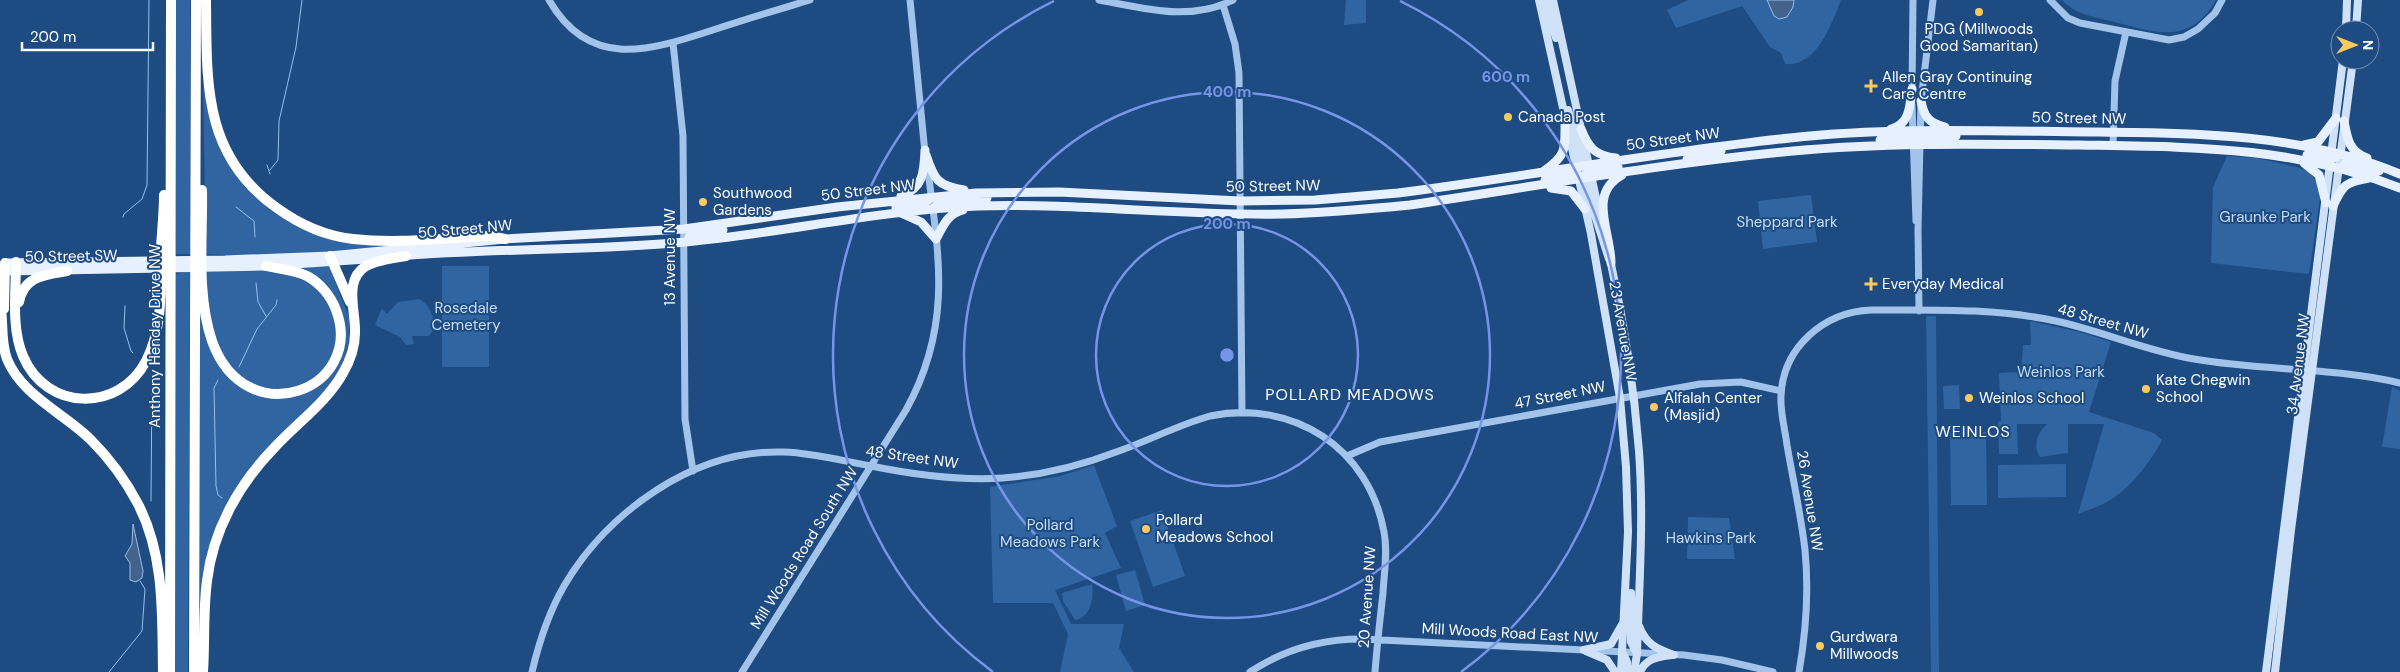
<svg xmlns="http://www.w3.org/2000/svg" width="2400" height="672" font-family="'DM Sans',sans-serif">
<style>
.green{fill:#3065a1}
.water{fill:#42648c;stroke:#96bfec}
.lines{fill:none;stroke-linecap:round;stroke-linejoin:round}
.stream{stroke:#96bfec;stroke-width:1}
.tertiary{stroke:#a2c4ea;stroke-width:7}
.secondary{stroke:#cee1f7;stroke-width:8}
.primary{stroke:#e6f0fe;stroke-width:9}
.motorway{stroke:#fff;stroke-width:10}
.ring{fill:none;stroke:#7795e8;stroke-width:2.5}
.poi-dot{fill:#faca60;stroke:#1d4b82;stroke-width:2}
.labels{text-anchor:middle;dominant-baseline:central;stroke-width:4;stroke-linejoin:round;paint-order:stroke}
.poi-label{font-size:15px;fill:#fff;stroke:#1d4b82;text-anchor:start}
.street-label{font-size:15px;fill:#fff;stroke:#1d4b82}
.park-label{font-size:15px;fill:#c7def7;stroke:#1d4b82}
.neighbourhood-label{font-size:16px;letter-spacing:1px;fill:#fff;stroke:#1d4b82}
.centre{fill:#7795e8;stroke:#1d4b82;stroke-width:2.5}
.ring-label{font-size:15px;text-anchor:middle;font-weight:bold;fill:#7795e8;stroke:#1d4b82;stroke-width:4;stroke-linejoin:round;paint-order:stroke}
</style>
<rect width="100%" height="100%" fill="#1d4b82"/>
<path class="green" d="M 176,0 L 190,0 L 190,254 L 176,254 Z
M 1346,0 L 1366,0 L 1366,23 L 1344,25 Z
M 1688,0 L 1841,0 C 1831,25 1817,67 1785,64 L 1781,53 L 1770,47 L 1742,6 L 1676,28 L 1667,10 Z
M 2062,0 L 2216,0 C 2189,47 2153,32 2111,21 C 2093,17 2075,14 2062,0 Z
M 203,85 L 242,181 L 256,197 L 269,207 L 327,236 L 409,245 L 305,254 L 225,257 L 224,255 L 206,254 Z
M 2227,156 L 2257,158 L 2297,167 L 2308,171 L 2318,183 L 2320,198 L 2309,274 L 2211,263 L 2213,187 Z
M 1811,195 L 1817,242 L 1763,249 L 1758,201 Z
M 329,266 L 349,317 L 349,340 L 344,362 L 328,391 L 260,459 L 208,561 L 199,662 L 199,312 L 201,312 L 209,342 L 253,391 L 309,389 L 338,356 L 335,300 L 296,268 Z
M 442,266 L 489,266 L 489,367 L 442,367 Z
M 230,270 C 252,273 277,268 298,275 C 311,279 324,294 330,306 C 365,378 258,427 218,349 C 206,326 207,296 206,271 Z
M 190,271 L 188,672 L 174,672 L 175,274 Z
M 420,299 C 432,307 439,326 429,336 L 412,336 L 414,344 L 406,345 L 400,337 L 375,325 L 381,310 L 383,309 L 387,314 L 398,302 Z
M 1926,316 L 1936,316 L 1939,672 L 1931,672 Z
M 2030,321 L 2080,332 L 2111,342 L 2089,412 L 2154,433 L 2162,440 C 2150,463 2130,489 2107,502 C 2098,507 2087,510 2078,514 L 2104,424 L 2068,424 L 2068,453 L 2040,457 C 2032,446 2038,432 2047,424 L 2017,424 L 2018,454 L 1999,454 L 1998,422 L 2001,421 L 1999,373 L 2021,372 L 2023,345 L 2031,345 Z
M 1959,385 L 1960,409 L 1944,409 L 1943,386 Z
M 2392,387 L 2400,391 L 2400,449 L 2382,447 Z
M 1986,432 L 1987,505 L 1951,505 L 1950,433 Z
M 2066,464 L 2066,497 L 1998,498 L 1998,465 Z
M 1094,465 L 1117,526 L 1105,533 L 1121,568 L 1055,590 L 1071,624 L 1124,624 L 1119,648 L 1134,672 L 1060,672 L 1068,634 L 1053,603 L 993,603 L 990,487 L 1060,476 Z
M 1162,510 L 1185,576 L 1153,587 L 1130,521 Z
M 1688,517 L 1729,518 L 1735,559 L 1687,559 Z
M 1135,570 L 1145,605 L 1126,611 L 1116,575 Z
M 1092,584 C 1094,598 1091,617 1075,620 L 1063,601 L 1062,593 Z"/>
<path class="water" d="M 1767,0 L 1794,0 L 1793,7 L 1787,17 L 1779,19 L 1774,16 Z
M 133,524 L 143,571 L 142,578 L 136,582 L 130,580 L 130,563 L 125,556 L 132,544 Z"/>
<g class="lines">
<path class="stream" d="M 267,165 L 270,174
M 270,170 L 278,160 L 279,121 L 296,47 L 302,0
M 236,207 L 254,221 L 255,237
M 123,217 L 124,214 L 142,199 L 147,185 L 149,0
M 256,283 L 258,302 L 266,316
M 125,306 L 124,328 L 131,351 L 133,353
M 239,367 L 257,329 L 276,305 L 277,300
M 218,380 L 214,388 L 216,486 L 218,495 L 222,498
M 151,501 L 152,376
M 109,672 L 142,631 L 145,589 L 140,581"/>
<path class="tertiary" d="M 549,0 C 591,73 654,49 719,28 C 749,18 780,9 810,0
M 910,0 L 925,153
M 1099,0 C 1144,8 1189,22 1233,0
M 2050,0 L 2068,18 L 2080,23 L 2169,40 L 2184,37 L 2198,29 L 2215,13 L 2222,0
M 1223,5 L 1235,44 L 1239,73 L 1242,413
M 673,43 L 683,136 L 685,419 L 693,471
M 1912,94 L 1913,0
M 1912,105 L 1916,221
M 2113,146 L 2115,81 L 2126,32
M 1919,311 L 1918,229 L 1921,101 L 1933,0
M 1347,456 L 1380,442 L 1700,384 L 1741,382 L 1781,391
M 532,672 C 539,642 549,612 564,586 C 608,511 695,449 784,452 C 814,453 843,461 871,466 C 915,475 958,481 1003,478 C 1042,475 1080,466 1116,452 C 1148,441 1178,425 1210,416 C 1293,399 1369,448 1384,532 C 1388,552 1384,573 1383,593 C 1380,619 1377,646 1375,672
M 742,672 L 906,410 C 953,325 939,255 927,164
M 1250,672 C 1283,650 1322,639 1362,639 L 1684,655 L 1722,660 L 1773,672
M 1799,672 C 1806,632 1809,591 1805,550 C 1801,515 1793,480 1787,445 C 1785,429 1780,412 1781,396 C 1783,347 1824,312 1871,310 C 1932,310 1996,308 2056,321 C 2102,331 2146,351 2194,359 C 2262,371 2333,367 2400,383"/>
<path class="secondary" d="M 1539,0 L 1591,234 L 1620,398 L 1626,467 L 1628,532 L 1621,672
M 1545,0 L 1556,38
M 1553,0 L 1601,221
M 2346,30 L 2347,0
M 2356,30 L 2358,0
M 1568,110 L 1586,171
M 1582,175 L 1609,259
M 1610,259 C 1624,322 1634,387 1639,451 C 1644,519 1639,586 1637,654 L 1634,672
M 1631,593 L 1631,642 L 1636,652
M 1639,626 C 1646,644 1656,649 1674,655
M 1584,650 L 1611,644 L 1623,623
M 1586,651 L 1607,660 L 1615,672
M 1624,655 L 1627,662 L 1627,672
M 1640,672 C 1646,658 1658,657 1672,655
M 2266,672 L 2343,60
M 2275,672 L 2291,530 L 2353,60"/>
<path class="primary" d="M 1921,101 C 1924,117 1929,123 1945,127
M 2344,121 C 2347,138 2349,152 2367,158
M 1581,129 C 1588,147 1595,156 1616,158
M 1891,129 C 1910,124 1910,106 1912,89
M 1917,139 L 1956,136
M 1880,140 L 1909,137 L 1918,133
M 2304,145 L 2318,142 L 2336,118
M 926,155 C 934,179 937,186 964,190
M 2307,155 L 2332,159 L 2336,157
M 1687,159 L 1721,151
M 2304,163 L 2319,175 L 2326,203
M 2345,164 L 2379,171
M 1544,171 C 1567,155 1565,149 1565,122
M 1582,177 L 1590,173 L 1618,167
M 1545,180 L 1576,173
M 1551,188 L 1571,191 L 1585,209
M 901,196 C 924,188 924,171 925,150
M 2333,206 C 2343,185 2345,182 2369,178
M 896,208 L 925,202 L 928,200
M 933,209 L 941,202 L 987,198
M 901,213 L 921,222 L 936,239 C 944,225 946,215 963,210
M 689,237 L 723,230
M 400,256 C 495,248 590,251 685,242 C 783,233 879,210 978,206 C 1080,203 1181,216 1283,214 C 1326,213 1368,209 1410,205 C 1537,186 1665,163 1793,151 C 1888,142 1983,144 2079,145 C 2192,147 2293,146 2400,188
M 5,263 L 225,260 L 330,256 L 505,239 L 684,229 L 837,207 L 976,193 L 1059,192 L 1240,201 L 1315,200 L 1398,193 C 1529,176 1659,152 1790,138 C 1890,127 1990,131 2090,132 C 2194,133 2302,133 2400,174
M 1611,263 C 1611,232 1587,194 1622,175
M 5,271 L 266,266 L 380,258"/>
<path class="motorway" d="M 206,0 C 207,82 202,155 277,208 C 299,224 326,236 353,239 C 398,244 445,238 490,236 L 505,239
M 202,190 C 203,238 196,294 212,341 C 246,436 366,389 336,310 C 331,296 320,283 307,276 C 295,270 279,269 266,266
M 330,256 L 350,302
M 16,262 C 16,292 11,328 23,356 C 46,411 119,413 146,361 C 164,327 160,285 161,248 C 162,230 164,213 164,195
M 0,302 C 4,321 0,341 7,359 C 22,396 64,413 91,440 C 109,458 126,481 138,504 C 165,556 162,616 163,672
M 19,302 C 24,276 44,275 67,271
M 4,309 L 5,263
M 170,672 L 171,0
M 194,672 L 196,0
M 203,672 C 205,642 203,611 207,581 C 213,530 239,484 274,448 C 297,423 327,402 343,373 C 350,361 355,347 355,333 C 356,311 343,280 366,266 C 377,260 393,258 406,256"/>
</g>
<g class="ring">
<circle cx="1227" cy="355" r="131"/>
<circle cx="1227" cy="355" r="263"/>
<path d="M993 672A394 394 0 0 1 1054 1M1400 1A394 394 0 0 1 1461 672"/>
</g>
<g class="poi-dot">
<circle cx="1979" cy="12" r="5"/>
<path d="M1868.5 78.5h5v5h5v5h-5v5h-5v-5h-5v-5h5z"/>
<circle cx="1508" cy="117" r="5"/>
<circle cx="703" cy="202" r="5"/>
<path d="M1868.5 276.5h5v5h5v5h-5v5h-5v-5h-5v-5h5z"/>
<circle cx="2146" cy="389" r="5"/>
<circle cx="1969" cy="398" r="5"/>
<circle cx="1654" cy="407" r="5"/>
<circle cx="1146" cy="529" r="5"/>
<circle cx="1820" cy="646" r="5"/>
</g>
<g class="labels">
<g class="poi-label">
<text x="1979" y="29" text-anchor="middle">PDG (Millwoods<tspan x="1979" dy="17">Good Samaritan)</tspan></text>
<text x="1882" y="77">Allen Gray Continuing<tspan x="1882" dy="17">Care Centre</tspan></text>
<text x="1518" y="117">Canada Post</text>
<text x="713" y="193">Southwood<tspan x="713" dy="17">Gardens</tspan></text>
<text x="1882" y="284">Everyday Medical</text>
<text x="2156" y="380">Kate Chegwin<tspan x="2156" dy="17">School</tspan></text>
<text x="1664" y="398">Alfalah Center<tspan x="1664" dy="17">(Masjid)</tspan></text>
<text x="1979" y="398">Weinlos School</text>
<text x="1156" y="520">Pollard<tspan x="1156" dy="17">Meadows School</tspan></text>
<text x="1830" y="637">Gurdwara<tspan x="1830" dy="17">Millwoods</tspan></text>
</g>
<g class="street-label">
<text transform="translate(2079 118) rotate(1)">50 Street NW</text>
<text transform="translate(1673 139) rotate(-8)">50 Street NW</text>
<text transform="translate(1273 186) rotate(-1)">50 Street NW</text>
<text transform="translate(868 190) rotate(-7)">50 Street NW</text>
<text transform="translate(465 229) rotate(-5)">50 Street NW</text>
<text transform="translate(71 256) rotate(-1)">50 Street SW</text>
<text transform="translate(670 257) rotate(-90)">13 Avenue NW</text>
<text transform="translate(2103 321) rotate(16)">48 Street NW</text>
<text transform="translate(1623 331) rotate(80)">23 Avenue NW</text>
<text transform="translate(155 336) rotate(-90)">Anthony Henday Drive NW</text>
<text transform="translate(2298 364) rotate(-83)">34 Avenue NW</text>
<text transform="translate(1560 395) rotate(-11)">47 Street NW</text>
<text transform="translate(912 457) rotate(8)">48 Street NW</text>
<text transform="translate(1810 501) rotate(81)">26 Avenue NW</text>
<text transform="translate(804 548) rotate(-58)">Mill Woods Road South NW</text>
<text transform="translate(1367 597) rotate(-86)">20 Avenue NW</text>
<text transform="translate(1510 633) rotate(3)">Mill Woods Road East NW</text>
</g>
<g class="park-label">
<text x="2265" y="217">Graunke Park</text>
<text x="1787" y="222">Sheppard Park</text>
<text x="466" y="308">Rosedale<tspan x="466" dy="17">Cemetery</tspan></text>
<text x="2061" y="372">Weinlos Park</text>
<text x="1050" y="525">Pollard<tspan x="1050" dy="17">Meadows Park</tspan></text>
<text x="1711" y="538">Hawkins Park</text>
</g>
<g class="neighbourhood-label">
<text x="1350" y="394">POLLARD MEADOWS</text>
<text x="1973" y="431">WEINLOS</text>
</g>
</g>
<circle cx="1227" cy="355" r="8" class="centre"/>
<g class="ring-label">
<text x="1506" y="82">600 m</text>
<text x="1227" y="97">400 m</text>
<text x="1227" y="229">200 m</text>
</g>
<g transform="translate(2355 45) rotate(90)"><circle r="24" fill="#1d4b82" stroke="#7793b4"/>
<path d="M0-4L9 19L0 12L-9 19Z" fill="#faca60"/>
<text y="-8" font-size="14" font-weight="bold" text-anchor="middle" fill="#ffffff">N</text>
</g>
<path d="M22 42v8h131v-8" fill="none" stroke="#ffffff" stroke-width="2.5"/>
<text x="30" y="42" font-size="15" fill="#ffffff" stroke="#1d4b82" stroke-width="4" paint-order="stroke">200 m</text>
</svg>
